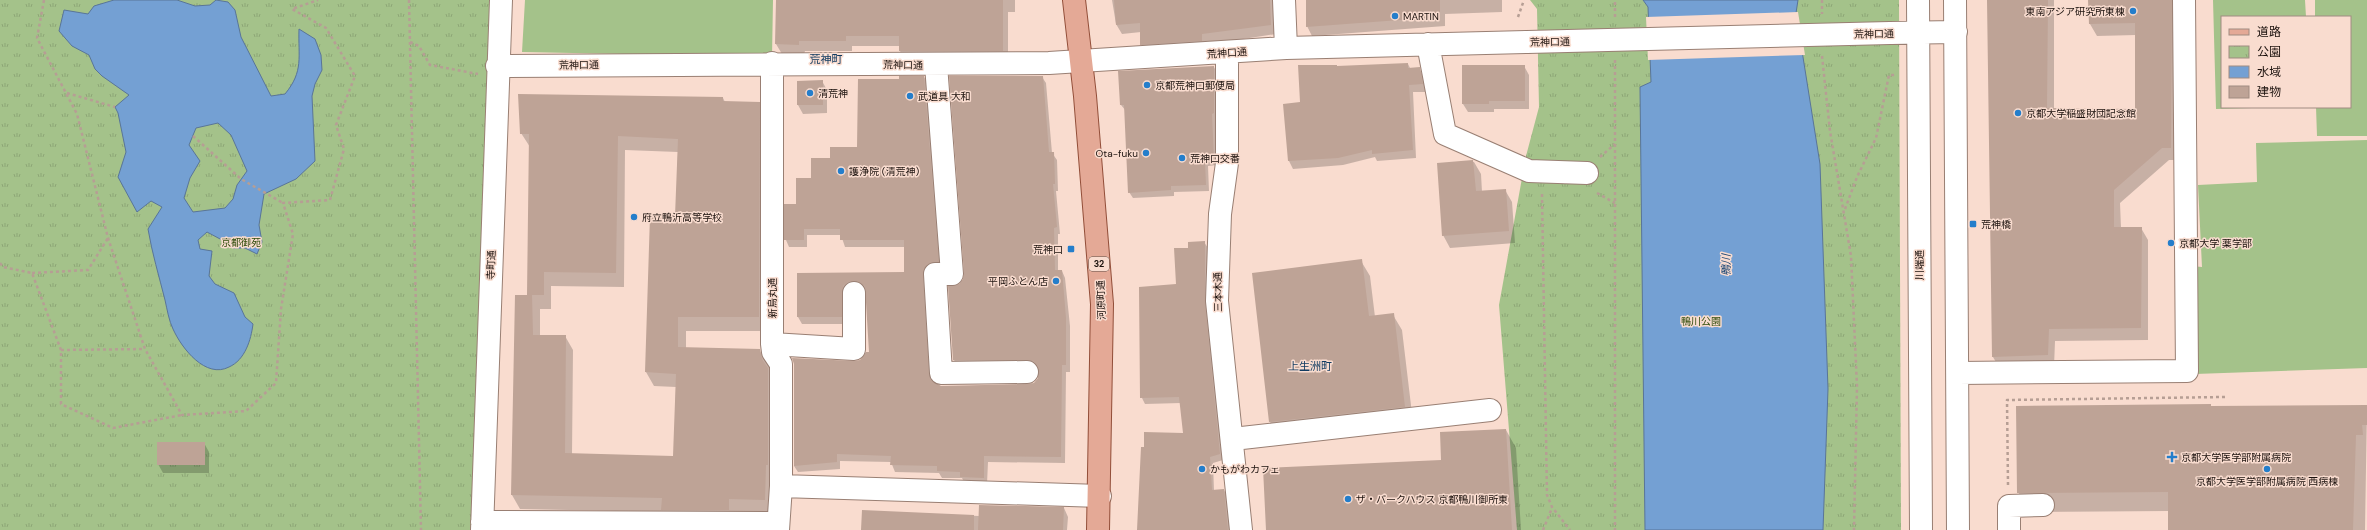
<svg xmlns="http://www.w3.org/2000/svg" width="2367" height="530" font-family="'DM Sans','Noto Sans JP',sans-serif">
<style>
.park{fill:url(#park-tufts)}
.pitch{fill:#a4c28a}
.water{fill:#74a0d3;stroke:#597598;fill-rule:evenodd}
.pier{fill:#f9dccf}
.shadow{fill:#0003;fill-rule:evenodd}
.building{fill:#bea396;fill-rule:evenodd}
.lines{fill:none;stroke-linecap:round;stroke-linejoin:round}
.minor-casing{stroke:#997f73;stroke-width:24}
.major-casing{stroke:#924e39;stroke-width:24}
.path{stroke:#b69e94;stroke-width:2.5;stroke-dasharray:3 3;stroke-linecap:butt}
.minor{stroke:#fff;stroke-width:22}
.major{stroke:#e4a996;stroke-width:22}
.minor-bridge-casing{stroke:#997f73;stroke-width:24;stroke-linecap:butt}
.minor-bridge{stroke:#fff;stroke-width:22}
.poi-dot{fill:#247ecb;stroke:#f9dccf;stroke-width:1.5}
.labels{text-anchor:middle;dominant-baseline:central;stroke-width:3;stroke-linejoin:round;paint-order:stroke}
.shield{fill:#f9dccf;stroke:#5e4e47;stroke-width:1}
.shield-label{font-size:9px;font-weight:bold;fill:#1b110d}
.poi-label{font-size:10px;fill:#1b110d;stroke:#f9dccf;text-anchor:start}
.street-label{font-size:10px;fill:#1b110d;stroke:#f9dccf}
.park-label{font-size:10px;fill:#2e4b0a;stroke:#f9dccf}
.neighbourhood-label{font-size:11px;fill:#113b61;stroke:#f9dccf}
.water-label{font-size:11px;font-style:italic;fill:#164373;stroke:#f9dccf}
</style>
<defs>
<pattern id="park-tufts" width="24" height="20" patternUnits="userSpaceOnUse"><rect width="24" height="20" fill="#a4c28a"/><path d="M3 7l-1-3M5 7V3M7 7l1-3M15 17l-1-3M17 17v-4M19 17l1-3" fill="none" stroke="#8da676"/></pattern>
</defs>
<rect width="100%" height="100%" fill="#f9dccf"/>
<path class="park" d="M 0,0 L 492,0 L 472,530 L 0,530 Z
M 1530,0 L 1899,0 L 1901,530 L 1517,530 L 1499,305 L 1526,156 L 1539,107 L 1537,9 Z"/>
<path class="pitch" d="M 525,0 L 773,0 L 772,57 L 522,52 Z
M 2213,0 L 2305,0 L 2306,17 L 2222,17 L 2222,107 L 2290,107 L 2216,109 Z
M 2315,0 L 2367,0 L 2367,136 L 2317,136 L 2316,107 L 2350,107 L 2350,17 L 2315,17 Z
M 2367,140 L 2367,368 L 2195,374 L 2191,266 L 2202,267 L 2198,185 L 2257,182 L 2256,143 Z"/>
<path class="water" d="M 114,0 L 177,0 L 195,6 L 210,5 L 216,0 L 228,2 L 235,10 L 241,37 L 271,96 L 285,94 C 304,71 298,57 299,29 L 315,39 L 321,55 L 322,70 L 315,84 L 312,96 L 315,161 L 296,179 L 264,194 L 259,225 L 262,242 L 257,254 L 245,248 L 233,248 L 222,240 L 207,232 L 198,240 L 200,249 L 212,251 L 209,276 L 215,284 L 234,293 L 245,317 L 253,324 C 251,340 245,360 229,367 C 206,379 182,349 173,329 C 169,321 167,309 165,300 C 159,276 152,253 148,229 L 162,207 L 151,201 L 137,212 L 118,177 L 126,152 L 118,113 L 115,107 L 129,95 L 102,76 L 95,69 L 89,55 L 72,46 L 59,31 L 64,10 L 88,14 L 94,6 ZM 218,123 L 231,135 L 247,171 L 237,185 L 233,199 L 225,208 L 193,212 L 184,198 L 190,178 L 200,161 L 189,145 L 196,128 Z
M 1643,0 L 1798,0 L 1796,13 L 1820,164 L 1828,389 L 1823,530 L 1645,530 L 1640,87 L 1651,82 L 1648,7 Z"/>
<path class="pier" d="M 1798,12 L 1805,55 L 1648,60 L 1646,17 Z"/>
<path class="shadow" d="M 777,0 L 1015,0 L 1015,12 L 1008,12 L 1008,60 L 905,61 L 900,51 L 900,46 L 852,46 L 852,51 L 805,51 L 804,54 L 782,54 L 776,44 Z
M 1112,0 L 1275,0 L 1276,34 L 1147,54 L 1141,44 L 1141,32 L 1122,34 L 1116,24 Z
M 1307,0 L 1502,0 L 1502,12 L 1445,14 L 1445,26 L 1312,36 L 1307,26 Z
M 1988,0 L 2054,0 L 2054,109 L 2136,110 L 2136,35 L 2097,36 L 2090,24 L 2089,0 L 2184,0 L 2178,160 L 2169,160 L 2120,203 L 2121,228 L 2141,228 L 2148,240 L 2148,340 L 2055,341 L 2054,367 L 2000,369 L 1993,357 Z
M 1408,64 L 1410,68 L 1419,68 L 1423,76 L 1427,92 L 1413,92 L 1416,158 L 1377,161 L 1375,157 L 1343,165 L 1293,169 L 1289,161 L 1284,105 L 1301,103 L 1338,67 Z
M 1524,66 L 1529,75 L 1529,109 L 1494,109 L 1494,112 L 1468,112 L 1463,104 Z
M 1214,67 L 1217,73 L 1217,119 L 1215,120 L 1217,165 L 1208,166 L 1209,191 L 1174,192 L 1174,196 L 1133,198 L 1129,192 L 1126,111 L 1121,105 Z
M 924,77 L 928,84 L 942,268 L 926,282 L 933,382 L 941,387 L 1033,384 L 1039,379 L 1040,370 L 1038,368 L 958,367 L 954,360 L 949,287 L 959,285 L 964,280 L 1042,77 L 1046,83 L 1052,153 L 1057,160 L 1058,191 L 1056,191 L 1060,234 L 1058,234 L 1058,271 L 1062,271 L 1065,278 L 1070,326 L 1070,372 L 1066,372 L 1065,463 L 988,462 L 987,484 L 965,484 L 962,478 L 942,478 L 939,473 L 895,472 L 891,462 L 840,461 L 840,469 L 798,472 L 794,466 L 853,362 L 861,361 L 870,353 L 866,290 L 858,287 L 845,324 L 802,324 L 798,317 L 798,274 L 905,273 L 905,247 L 845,247 L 841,235 L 807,235 L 807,247 L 789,247 L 786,240 L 797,205 L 812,179 L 831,159 L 858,148 L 900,80 Z
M 822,81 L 827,90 L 827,113 L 803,114 L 798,105 L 798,82 Z
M 723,98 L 725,102 L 759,103 L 767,117 L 767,331 L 686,331 L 686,348 L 759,350 L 768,364 L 776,383 L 773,513 L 670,524 L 663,512 L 520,509 L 512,495 L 516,296 L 528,296 L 530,147 L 521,133 ZM 625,150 L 678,152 L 676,217 L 646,372 L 654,386 L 676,387 L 674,457 L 572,455 L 573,350 L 565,336 L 540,336 L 540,309 L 551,309 L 551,286 L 624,287 Z
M 1474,162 L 1481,174 L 1482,192 L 1505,190 L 1512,202 L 1515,243 L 1450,248 L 1443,235 L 1438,164 Z
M 1204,242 L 1208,248 L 1208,309 L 1223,460 L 1213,463 L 1214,491 L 1224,490 L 1227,496 L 1231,530 L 1138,530 L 1184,434 L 1181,403 L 1145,404 L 1142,398 L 1189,249 Z
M 1361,261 L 1370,276 L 1375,317 L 1393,315 L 1402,330 L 1413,422 L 1279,437 L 1270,422 L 1254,274 Z
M 2367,406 L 2365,530 L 2169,530 L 2169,511 L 2029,512 L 2018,492 Z
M 1506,430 L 1516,448 L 1521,530 L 1267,530 L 1442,461 Z
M 204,443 L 209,452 L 209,473 L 163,473 L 158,464 Z
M 1064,508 L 1068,517 L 1067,530 L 862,530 L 863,511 L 979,516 Z"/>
<path class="building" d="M 776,0 L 1003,0 L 1003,51 L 899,51 L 899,36 L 846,36 L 846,41 L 799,41 L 799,45 L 775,44 Z
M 1114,0 L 1270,0 L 1271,25 L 1202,34 L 1202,41 L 1140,45 L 1140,23 L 1116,25 Z
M 1306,0 L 1440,0 L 1440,17 L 1306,27 Z
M 1987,0 L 2048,0 L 2047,108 L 2135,109 L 2135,23 L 2089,24 L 2088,0 L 2172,0 L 2171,148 L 2162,148 L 2114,190 L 2114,227 L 2142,227 L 2141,328 L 2049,329 L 2048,355 L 1992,357 Z
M 1408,63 L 1408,68 L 1420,67 L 1423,84 L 1409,85 L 1413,150 L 1372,154 L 1372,150 L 1338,158 L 1288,161 L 1283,104 L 1300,102 L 1298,65 L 1337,65 L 1337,66 Z
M 1462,65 L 1525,65 L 1525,101 L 1489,101 L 1489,104 L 1462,104 Z
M 1214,66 L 1214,113 L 1212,114 L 1214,160 L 1205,160 L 1206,185 L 1171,186 L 1171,190 L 1128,193 L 1124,105 L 1120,105 L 1118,71 Z
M 899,76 L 924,76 L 939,262 L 928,264 L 924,269 L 923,275 L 929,374 L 931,380 L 941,386 L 1027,384 L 1034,383 L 1038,378 L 1038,366 L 1033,361 L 1027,360 L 953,360 L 948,286 L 959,284 L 963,279 L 964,273 L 949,76 L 1043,76 L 1049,152 L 1054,152 L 1055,184 L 1053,184 L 1057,227 L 1054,228 L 1055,270 L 1062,270 L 1066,318 L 1066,365 L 1062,365 L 1061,457 L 984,456 L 984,478 L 960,477 L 960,472 L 937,471 L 937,466 L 890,465 L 891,456 L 837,454 L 837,462 L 794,466 L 794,364 L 792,358 L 854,361 L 860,360 L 866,352 L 869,352 L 865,286 L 854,281 L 848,282 L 843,286 L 842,317 L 797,317 L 797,273 L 904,272 L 904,240 L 840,240 L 840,229 L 804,229 L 804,240 L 784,240 L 784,204 L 796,204 L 796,178 L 811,178 L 811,158 L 830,158 L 830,147 L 857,147 L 858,79 L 899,79 Z
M 823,80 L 823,105 L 797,105 L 797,81 Z
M 518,94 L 723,97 L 723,101 L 760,102 L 759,317 L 678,317 L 678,347 L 760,349 L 762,359 L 768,368 L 768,465 L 766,465 L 765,500 L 729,499 L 729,510 L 661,510 L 662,498 L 511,495 L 515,295 L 527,295 L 529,134 L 520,134 ZM 618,136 L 678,139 L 675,216 L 650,216 L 645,372 L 676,374 L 673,456 L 565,453 L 566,335 L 533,335 L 532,295 L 544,295 L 544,272 L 616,273 Z
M 1473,160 L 1476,191 L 1506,189 L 1509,231 L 1442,236 L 1437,163 Z
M 1205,241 L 1205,302 L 1220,454 L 1210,457 L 1212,490 L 1224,489 L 1228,530 L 1137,530 L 1141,447 L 1144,447 L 1144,432 L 1183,433 L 1179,397 L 1140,398 L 1139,287 L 1176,284 L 1174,248 L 1188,248 L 1188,242 Z
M 1362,259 L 1369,316 L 1394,313 L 1405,407 L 1269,422 L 1252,273 Z
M 2211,404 L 2211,406 L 2367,405 L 2367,425 L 2362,425 L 2363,435 L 2356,435 L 2353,530 L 2168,530 L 2168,492 L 2017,493 L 2016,406 Z
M 1506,429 L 1512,530 L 1266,530 L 1263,468 L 1441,460 L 1440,432 Z
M 157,442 L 205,442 L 205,465 L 157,465 Z
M 979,505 L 1064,507 L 1063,530 L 978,530 Z
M 862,510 L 974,515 L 974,530 L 861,530 Z"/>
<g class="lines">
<g class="minor-casing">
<path id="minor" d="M 1284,0 L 1286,48
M 1918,0 L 1921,530
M 1955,0 L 1958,530
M 1890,33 L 1956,32
M 1428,44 L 1445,134 L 1529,171 L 1587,173
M 1227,54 L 1227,163 L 1220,214 L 1217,301 L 1241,530
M 772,63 L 772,344 L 773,352 L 781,364 L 781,486 L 778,530
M 936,65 L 952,274 L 935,274 L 941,373 L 1027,372
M 497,66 L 1049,63 L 1286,48 L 1527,42
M 772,344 L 854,349 L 854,293
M 1958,373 L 2187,371 L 2184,0
M 1233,439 L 1490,410
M 781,486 L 1100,496
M 482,522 L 778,523
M 482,530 L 501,0
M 2009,530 L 2009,506 L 2043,505"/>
</g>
<g class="major-casing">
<path id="major" d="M 1074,0 L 1085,96 L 1102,304 L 1098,530"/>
</g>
<path class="path" d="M 44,0 L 37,38 L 77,114 L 108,238 L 145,349 L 182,415 L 246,411 L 276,383 L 281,309 L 293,234 L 283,203 L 330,200 L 344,149 L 336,125 L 355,76 L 326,28 L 292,9 L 318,0
M 409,0 L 421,530
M 1822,0 L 1822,14
M 1518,17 L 1524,0
M 1615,17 L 1615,0
M 410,42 L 419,46 L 430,65 L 478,74
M 1822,56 L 1830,131 L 1851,256 L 1857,386 L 1854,530
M 1615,60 L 1615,530
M 67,93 L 115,107
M 193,136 L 241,179 L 283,203
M 1600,157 L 1615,144
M 1597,193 L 1615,203
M 1542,194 L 1547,495 L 1552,507 L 1570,530
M 1845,209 L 1857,177 L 1876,138 L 1889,75 L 1896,75
M 0,263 L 3,267 L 32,273 L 61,350 L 61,404 L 113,428 L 182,415
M 32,273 L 88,270 L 108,238
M 61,350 L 145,349
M 2008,485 L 2007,400 L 2225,397
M 1543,530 L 1552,508"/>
<use href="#minor" class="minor"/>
<use href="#major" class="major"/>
<g class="minor-bridge-casing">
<path id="minor-bridge" d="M 1527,42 L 1890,33"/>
</g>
<use href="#minor-bridge" class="minor-bridge"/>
</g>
<g class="poi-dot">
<circle cx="2133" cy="11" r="4"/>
<circle cx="1395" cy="16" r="4"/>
<circle cx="1147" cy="85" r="4"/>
<circle cx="810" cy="93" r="4"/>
<circle cx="910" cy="96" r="4"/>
<circle cx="2018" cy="113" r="4"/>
<circle cx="1146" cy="153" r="4"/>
<circle cx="1182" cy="158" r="4"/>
<circle cx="841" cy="171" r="4"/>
<circle cx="634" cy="217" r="4"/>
<rect x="1969" y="220" width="8" height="8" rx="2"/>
<circle cx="2171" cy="243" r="4"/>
<rect x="1067" y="245" width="8" height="8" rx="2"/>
<circle cx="1056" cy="281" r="4"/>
<path d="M2170 451h4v4h4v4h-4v4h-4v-4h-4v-4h4z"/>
<circle cx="1202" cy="469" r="4"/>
<circle cx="2267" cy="469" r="4"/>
<circle cx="1348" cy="499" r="4"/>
</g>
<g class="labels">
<rect class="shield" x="1089" y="257" width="20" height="14" rx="3"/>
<g class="shield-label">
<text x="1099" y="264">32</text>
</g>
<g class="poi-label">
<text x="2125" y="11" text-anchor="end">東南アジア研究所東棟</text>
<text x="1403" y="16">MARTIN</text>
<text x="1155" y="85">京都荒神口郵便局</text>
<text x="818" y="93">清荒神</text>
<text x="918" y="96">武道具 大和</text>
<text x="2026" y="113">京都大学稲盛財団記念館</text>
<text x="1138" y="153" text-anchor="end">Ota-fuku</text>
<text x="1190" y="158">荒神口交番</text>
<text x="849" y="171">護浄院 (清荒神)</text>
<text x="642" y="217">府立鴨沂高等学校</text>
<text x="1981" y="224">荒神橋</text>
<text x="2179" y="243">京都大学 薬学部</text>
<text x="1063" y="249" text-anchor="end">荒神口</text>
<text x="1048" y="281" text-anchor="end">平岡ふとん店</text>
<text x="2181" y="457">京都大学医学部附属病院</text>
<text x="1210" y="469">かもがわカフェ</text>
<text x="2267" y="481" text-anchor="middle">京都大学医学部附属病院 西病棟</text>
<text x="1356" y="499">ザ・パークハウス 京都鴨川御所東</text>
</g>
<g class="street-label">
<text transform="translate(1874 34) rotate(-1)">荒神口通</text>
<text transform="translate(1550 42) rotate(-1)">荒神口通</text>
<text transform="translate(1227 53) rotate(-4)">荒神口通</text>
<text transform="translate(579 65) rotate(-1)">荒神口通</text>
<text transform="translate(903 65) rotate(1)">荒神口通</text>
<text transform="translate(491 265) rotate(-88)">寺町通</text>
<text transform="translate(1919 265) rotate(-90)">川端通</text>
<text transform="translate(1218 292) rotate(-91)">三本木通</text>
<text transform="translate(772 298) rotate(-90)">新烏丸通</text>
<text transform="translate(1101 300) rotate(-92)">河原町通</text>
</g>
<g class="park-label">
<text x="241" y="242">京都御苑</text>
<text x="1701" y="321">鴨川公園</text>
</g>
<g class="neighbourhood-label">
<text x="826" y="59">荒神町</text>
<text x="1310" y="366">上生洲町</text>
</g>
<g class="water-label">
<text transform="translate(1726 265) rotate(-90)">鴨川</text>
</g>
</g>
<rect x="2221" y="16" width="130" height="92" fill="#f9dccf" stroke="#a08b81"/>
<rect x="2229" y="29" width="20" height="6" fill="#e4a996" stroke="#a08b81"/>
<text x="2257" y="36" font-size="12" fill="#1b110d">道路</text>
<rect x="2229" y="46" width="20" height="12" fill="url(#park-tufts)" stroke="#a08b81"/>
<text x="2257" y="56" font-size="12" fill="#1b110d">公園</text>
<rect x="2229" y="66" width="20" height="12" fill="#74a0d3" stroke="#a08b81"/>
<text x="2257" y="76" font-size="12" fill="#1b110d">水域</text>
<rect x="2229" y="86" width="20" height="12" fill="#bea396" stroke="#a08b81"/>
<text x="2257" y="96" font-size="12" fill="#1b110d">建物</text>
</svg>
